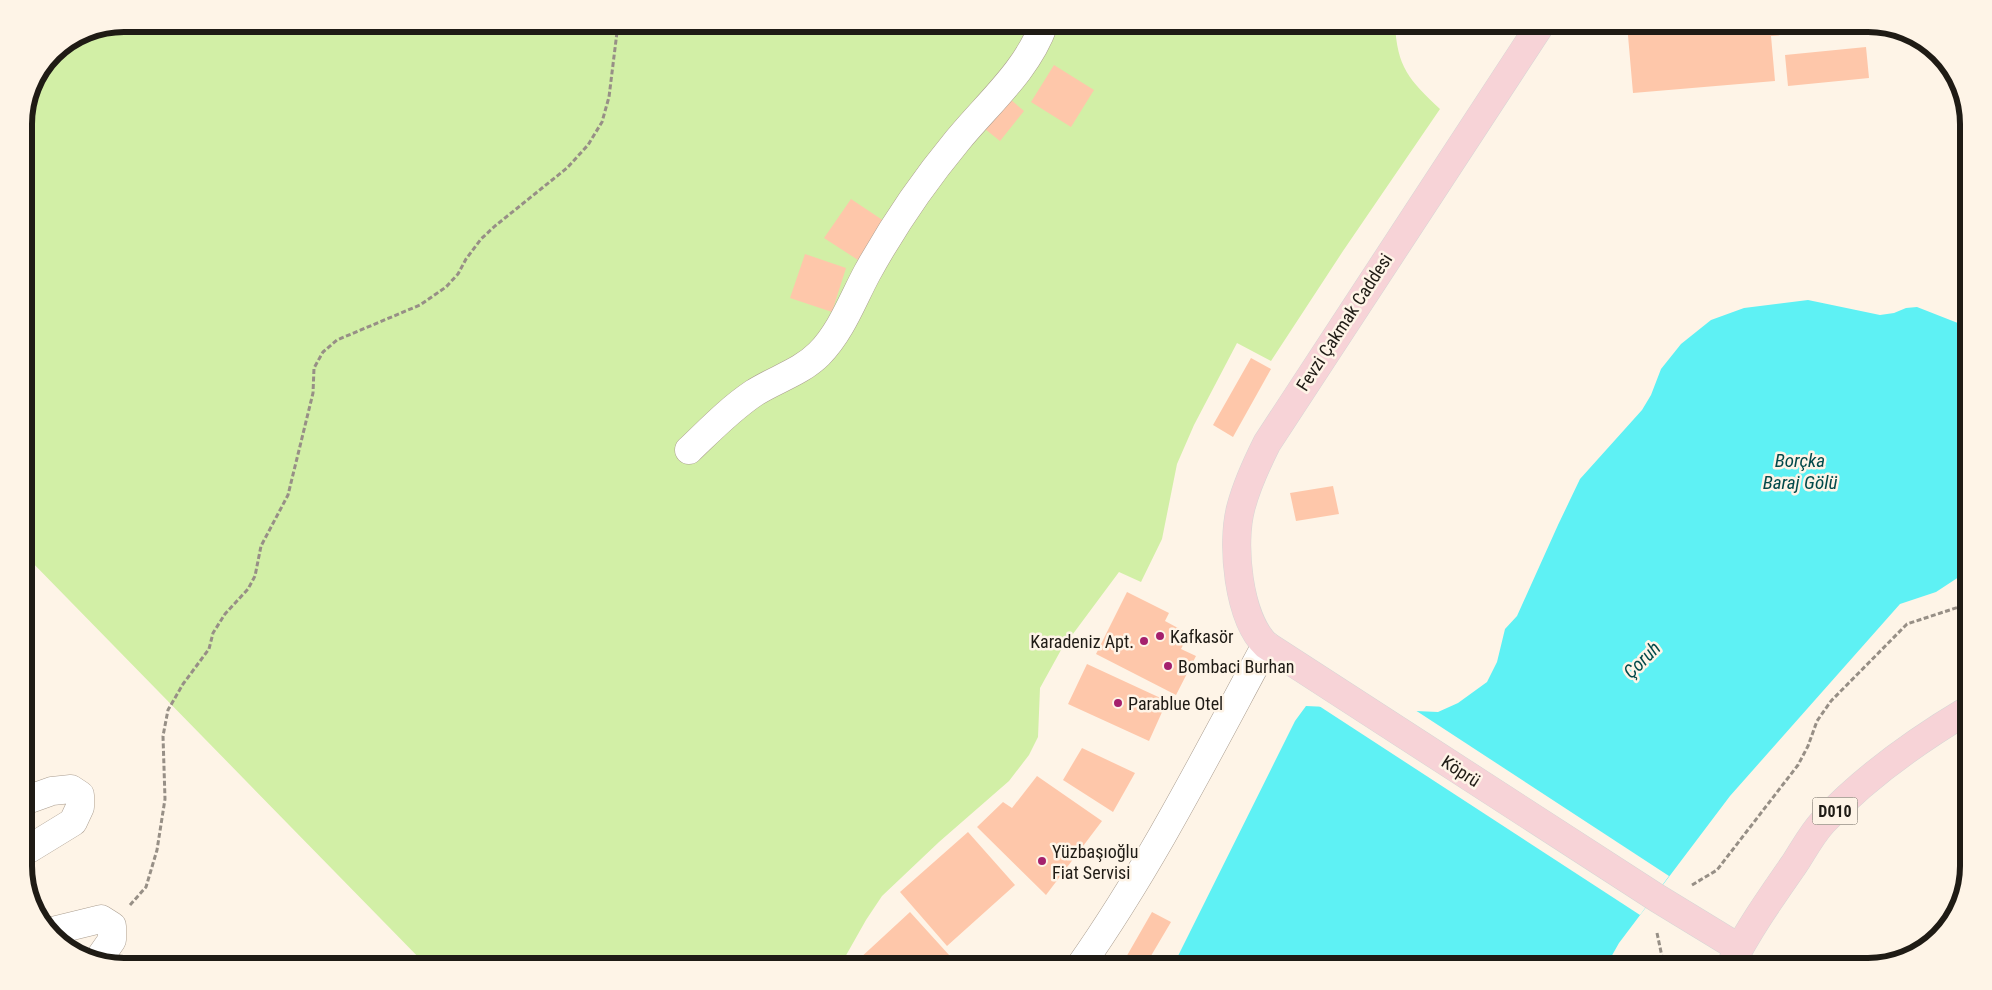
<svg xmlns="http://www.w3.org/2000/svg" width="1992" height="990" font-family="'Roboto Condensed',sans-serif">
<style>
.green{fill:#d2efa6}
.water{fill:#5ef1f4}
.pier{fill:#fef4e7}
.building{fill:#fec7aa}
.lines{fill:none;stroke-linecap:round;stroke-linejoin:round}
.minor-casing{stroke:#ab9e90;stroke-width:29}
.major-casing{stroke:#d7d6d5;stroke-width:29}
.path{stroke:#978f86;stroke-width:3;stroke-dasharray:5 2.5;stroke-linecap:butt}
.minor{stroke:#fff;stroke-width:28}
.major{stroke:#f7d3d7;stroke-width:28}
.poi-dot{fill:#a5206d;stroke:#fef4e7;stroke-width:2}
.labels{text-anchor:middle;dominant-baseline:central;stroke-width:5;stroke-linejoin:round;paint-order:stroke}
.shield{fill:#fef4e7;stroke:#625c54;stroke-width:1}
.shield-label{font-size:16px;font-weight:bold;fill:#1f1b15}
.street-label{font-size:18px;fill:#1f1b15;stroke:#fef4e7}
.poi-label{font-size:18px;fill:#1f1b15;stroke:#fef4e7;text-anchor:start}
.water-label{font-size:19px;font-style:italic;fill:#02494a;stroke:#fef4e7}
.rim{fill:none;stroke:#1f1b15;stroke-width:6}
</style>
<rect width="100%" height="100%" fill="#fef4e7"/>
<path class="green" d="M 125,24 L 1395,24 C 1397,67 1409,80 1440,109 L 1343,251 L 1271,361 L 1237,343 L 1194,425 L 1177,464 L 1162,539 L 1141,582 L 1119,572 L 1061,650 L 1040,688 L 1038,737 L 1029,755 L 1009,781 L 939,842 L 882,896 L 866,920 L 840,966 L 427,966 L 24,554 L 24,119 L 34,80 L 54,53 L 87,31 Z"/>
<path class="water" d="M 1808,300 L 1880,315 L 1894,313 L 1906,308 L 1917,307 L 1968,327 L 1968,571 L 1936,592 L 1900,604 L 1730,796 L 1619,943 L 1606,966 L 1173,966 L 1295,721 L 1306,706 L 1438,712 L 1458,703 L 1487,682 L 1497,662 L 1505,629 L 1517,616 L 1558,525 L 1580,479 L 1642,410 L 1651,395 L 1661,369 L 1681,344 L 1711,320 L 1744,308 Z"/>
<path class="pier" d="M 1316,704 L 1412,708 L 1669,876 L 1640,915 Z"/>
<path class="building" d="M 1627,24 L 1867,24 L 1878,26 L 1771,36 L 1775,81 L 1633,93 Z
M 1866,47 L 1869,78 L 1788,86 L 1785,55 Z
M 1054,65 L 1094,90 L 1071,127 L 1031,102 Z
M 1010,99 L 1024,111 L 1000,141 L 985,129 Z
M 851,199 L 884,221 L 858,260 L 824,238 Z
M 805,254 L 846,268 L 832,312 L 790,298 Z
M 1251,358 L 1271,369 L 1233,437 L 1213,425 Z
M 1333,486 L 1339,514 L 1296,521 L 1290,493 Z
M 1127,592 L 1169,613 L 1165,621 L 1189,634 L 1181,649 L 1196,656 L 1176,695 L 1096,654 Z
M 1087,664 L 1167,701 L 1149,741 L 1068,704 Z
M 1082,748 L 1135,773 L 1113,812 L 1063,780 Z
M 1037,776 L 1102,821 L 1046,895 L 977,827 L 1003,802 L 1012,808 Z
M 968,832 L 1015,885 L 947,946 L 900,892 Z
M 910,912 L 959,966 L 864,966 L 858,960 Z
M 1152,912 L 1171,922 L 1145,966 L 1121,966 Z"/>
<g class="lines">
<g class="minor-casing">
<path id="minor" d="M 689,450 C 710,430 730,409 754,393 C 776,379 801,372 819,354 C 841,332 853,299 867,273 C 893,226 923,182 957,141 C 988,103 1027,71 1044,24
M 24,801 L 52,791 L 71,789 L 80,795 L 80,807 L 73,822 L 24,852
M 52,931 L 101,919 L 112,926 L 112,940 L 98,960
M 1080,966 C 1151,865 1207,754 1266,645"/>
</g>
<g class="major-casing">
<path id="major" d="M 1541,24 L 1267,443 C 1257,463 1247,484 1241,507 C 1231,543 1238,618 1266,645 L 1657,898 L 1739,948
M 1730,966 C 1748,930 1772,896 1795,863 C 1804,849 1812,834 1823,822 C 1865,777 1916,741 1968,710"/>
</g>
<path class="path" d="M 1692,885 L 1717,870 L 1798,765 L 1808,746 L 1817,721 L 1831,701 L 1907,624 L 1968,604
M 130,905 L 146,887 L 157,850 L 165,799 L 163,736 L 168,710 L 183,684 L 209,649 L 213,633 L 225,614 L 248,589 L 255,576 L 261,546 L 288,495 L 313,393 L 314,368 L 323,352 L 337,340 L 420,305 L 446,287 L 458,274 L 466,259 L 481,239 L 495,226 L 567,168 L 588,145 L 602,122 L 609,97 L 618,24
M 1657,933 L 1664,966"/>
<use href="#minor" class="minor"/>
<use href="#major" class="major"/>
</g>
<g class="poi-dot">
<circle cx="1160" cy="636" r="5"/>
<circle cx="1144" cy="641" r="5"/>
<circle cx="1168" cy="666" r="5"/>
<circle cx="1118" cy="703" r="5"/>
<circle cx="1042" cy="861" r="5"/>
</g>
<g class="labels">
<rect class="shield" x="1812.5" y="797.5" width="45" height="27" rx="4"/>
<g class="shield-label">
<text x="1835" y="811">D010</text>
</g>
<g class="street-label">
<text transform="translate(1344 322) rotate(-57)">Fevzi Çakmak Caddesi</text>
<text transform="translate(1461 771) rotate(33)">Köprü</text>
</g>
<g class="poi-label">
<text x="1170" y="636">Kafkasör</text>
<text x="1134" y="641" text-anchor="end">Karadeniz Apt.</text>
<text x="1178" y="666">Bombaci Burhan</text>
<text x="1128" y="703">Parablue Otel</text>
<text x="1052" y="851">Yüzbaşıoğlu<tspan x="1052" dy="21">Fiat Servisi</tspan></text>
</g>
<g class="water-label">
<text x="1800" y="460">Borçka<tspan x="1800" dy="22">Baraj Gölü</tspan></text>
<text transform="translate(1642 660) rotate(-45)">Çoruh</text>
</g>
</g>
<path d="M0 0H1992V990H0ZM124 32H1868A92 92 0 0 1 1960 124V866A92 92 0 0 1 1868 958H124A92 92 0 0 1 32 866V124A92 92 0 0 1 124 32Z" fill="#fef4e7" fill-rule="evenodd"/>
<path class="rim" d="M124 32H1868A92 92 0 0 1 1960 124V866A92 92 0 0 1 1868 958H124A92 92 0 0 1 32 866V124A92 92 0 0 1 124 32Z"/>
</svg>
